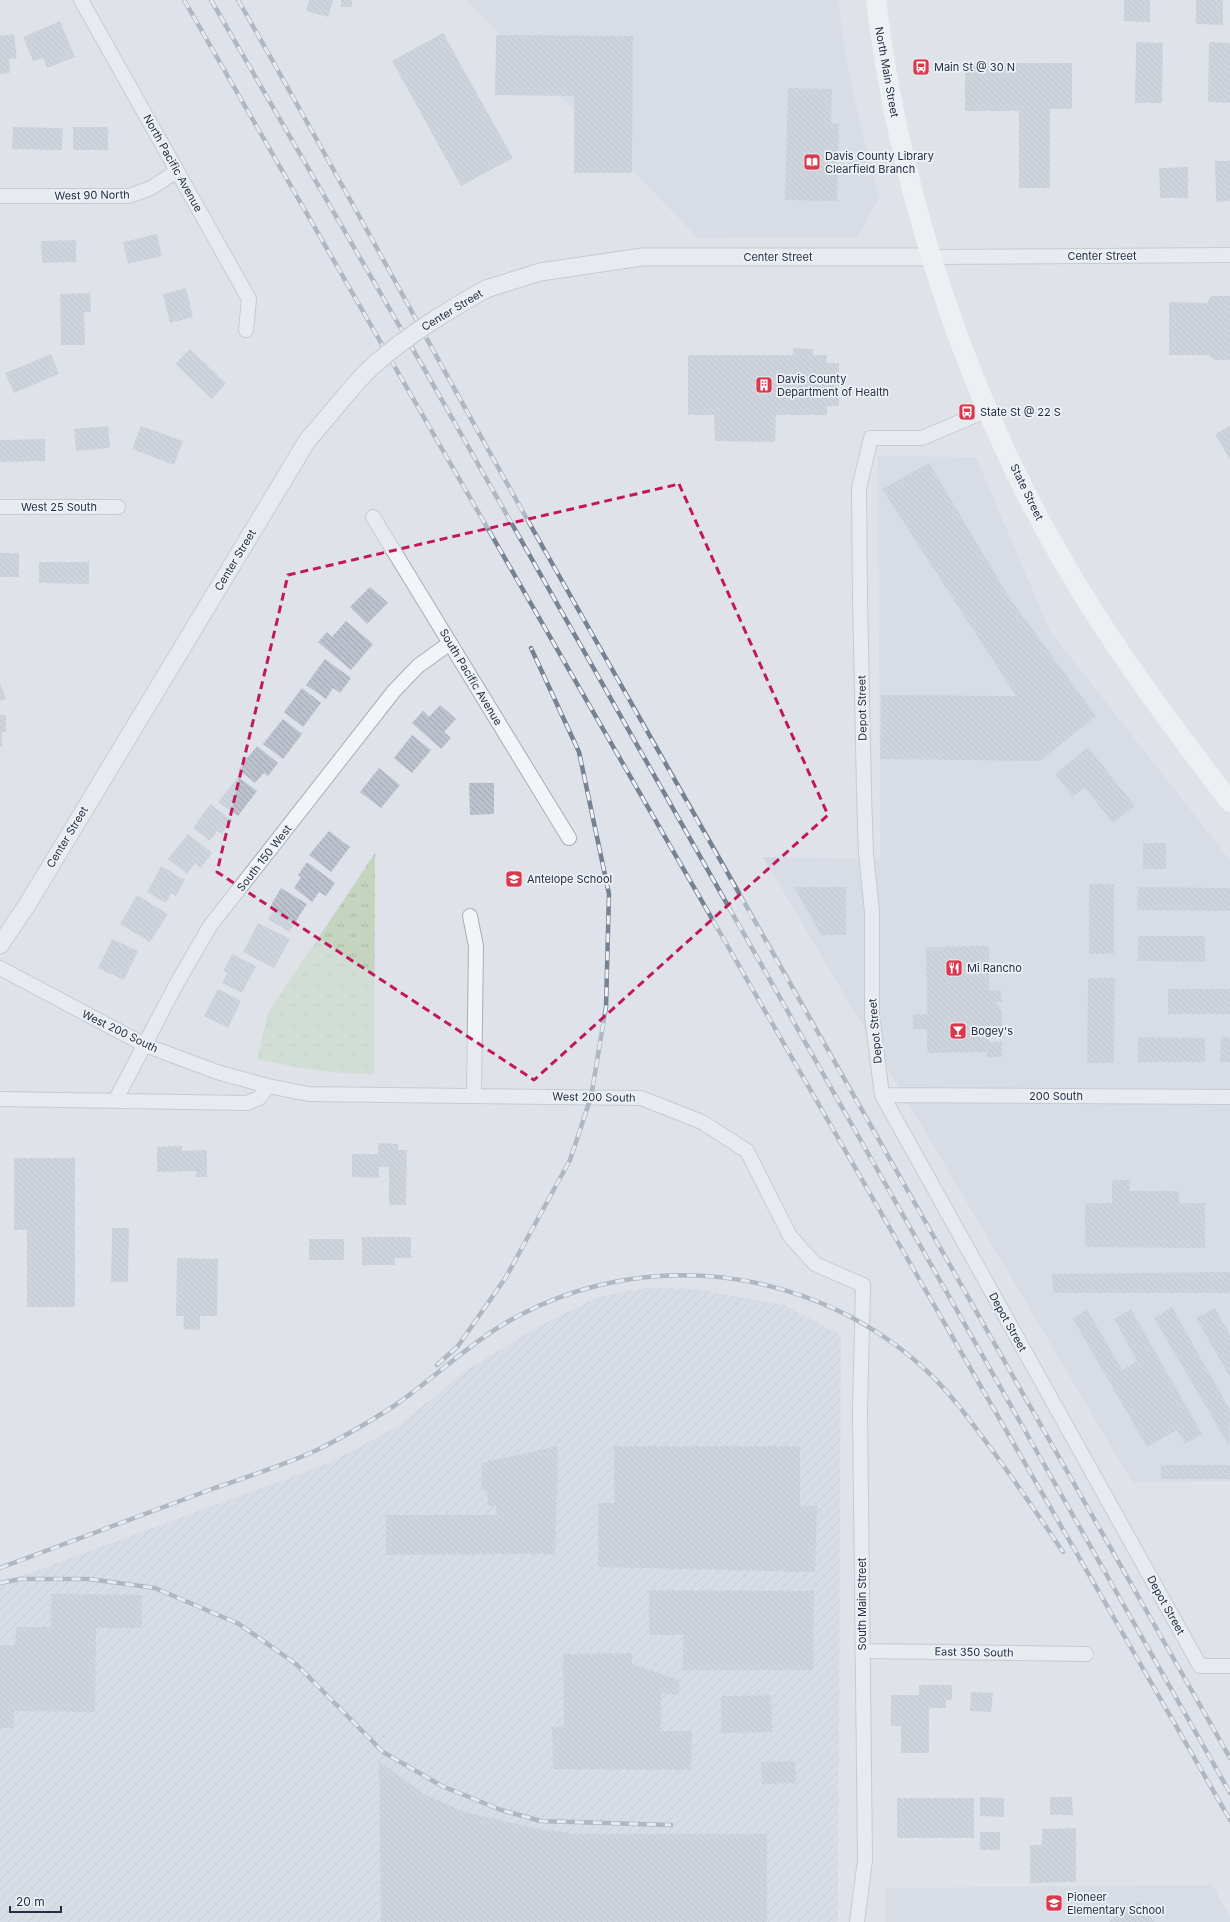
<svg xmlns="http://www.w3.org/2000/svg" width="1230" height="1922" font-family="Inter,sans-serif">
<style>
.built{fill:#d0d5df}
.industrial{fill:url(#industrial-furrows)}
.park{fill:url(#park-tufts)}
.building{fill:url(#building-back-hatch)}
.lines{fill:none;stroke-linecap:round;stroke-linejoin:round}
.minor-casing{stroke:#a8adb7;stroke-width:16}
.tertiary-casing{stroke:#a8adb7;stroke-width:19}
.minor{stroke:#f2f4f7;stroke-width:14}
.tertiary{stroke:#f2f4f7;stroke-width:17}
.secondary{stroke:#fff;stroke-width:20}
.rail-casing{stroke:#778194;stroke-width:4.5}
.rail{stroke:#eef2f7;stroke-width:3;stroke-dasharray:9;stroke-linecap:butt}
.tertiary-bridge-casing{stroke:#a8adb7;stroke-width:19;stroke-linecap:butt}
.tertiary-bridge{stroke:#f2f4f7;stroke-width:17}
.marked{fill:none;stroke:#c2185b;stroke-width:3;stroke-dasharray:8 5;stroke-linejoin:round}
.labels{text-anchor:middle;dominant-baseline:central;stroke-width:3.5;stroke-linejoin:round;paint-order:stroke}
.poi-label{font-size:11px;fill:#262f42;stroke:#eef2f7;text-anchor:start}
.street-label{font-size:11px;fill:#262f42;stroke:#eef2f7}
</style>
<defs>
<pattern id="industrial-furrows" width="10" height="10" patternUnits="userSpaceOnUse"><rect width="10" height="10" fill="#d0d5df"/><path d="M-1 1l2-2M0 10L10 0M9 11l2-2" fill="none" stroke="#b2b7c1"/></pattern>
<pattern id="park-tufts" width="24" height="20" patternUnits="userSpaceOnUse"><rect width="24" height="20" fill="#c4d4bf"/><path d="M3 7l-1-3M5 7V3M7 7l1-3M15 17l-1-3M17 17v-4M19 17l1-3" fill="none" stroke="#a8b6a5"/></pattern>
<pattern id="building-back-hatch" width="6" height="6" patternUnits="userSpaceOnUse"><rect width="6" height="6" fill="#bbc1cd"/><path d="M-1 5l2 2M0 0l6 6M5-1l2 2" fill="none" stroke="#a1a6b1"/></pattern>
</defs>
<rect width="100%" height="100%" fill="#dfe3e9"/>
<path class="built" d="M 466,0 L 838,0 L 847,64 L 864,139 L 879,198 L 857,237 L 698,238 Z
M 878,456 L 976,457 L 1050,631 L 1230,860 L 1230,1481 L 1132,1482 L 763,857 L 880,859 Z
M 1213,1885 L 1230,1918 L 1230,1922 L 885,1922 L 885,1888 Z"/>
<path class="industrial" d="M 646,1288 L 696,1289 L 784,1305 L 841,1335 L 838,1922 L 0,1922 L 0,1584 L 329,1463 L 398,1426 L 467,1370 L 536,1328 L 597,1297 Z"/>
<path class="park" d="M 375,853 L 374,1074 C 331,1074 298,1068 257,1059 L 268,1013 Z"/>
<path class="building" d="M 309,0 L 333,0 L 328,17 L 306,11 Z
M 341,0 L 352,0 L 352,7 L 341,7 Z
M 1124,0 L 1150,0 L 1150,22 L 1124,21 Z
M 1196,0 L 1223,0 L 1223,25 L 1196,24 Z
M 60,21 L 75,57 L 47,68 L 43,58 L 33,61 L 23,37 Z
M 443,33 L 513,158 L 461,186 L 392,61 Z
M 14,34 L 17,58 L 9,59 L 10,73 L 0,74 L 0,36 Z
M 496,35 L 633,36 L 632,173 L 574,173 L 574,96 L 495,95 Z
M 1136,42 L 1163,43 L 1162,103 L 1135,103 Z
M 1209,42 L 1230,43 L 1230,103 L 1208,102 Z
M 965,63 L 1072,63 L 1072,109 L 1050,109 L 1050,188 L 1019,188 L 1019,111 L 965,111 Z
M 788,88 L 832,89 L 831,123 L 839,124 L 837,201 L 785,200 Z
M 13,127 L 63,128 L 62,150 L 12,149 Z
M 73,127 L 108,127 L 108,150 L 73,150 Z
M 1215,161 L 1230,161 L 1230,201 L 1216,202 Z
M 1188,167 L 1188,198 L 1160,198 L 1159,168 Z
M 157,234 L 162,256 L 128,264 L 123,242 Z
M 76,240 L 76,262 L 42,263 L 41,241 Z
M 186,288 L 193,317 L 170,323 L 163,294 Z
M 90,293 L 91,312 L 84,312 L 85,345 L 61,345 L 60,294 Z
M 1211,296 L 1230,296 L 1230,360 L 1214,360 L 1209,355 L 1169,355 L 1169,302 L 1207,303 Z
M 793,348 L 813,349 L 813,355 L 827,355 L 827,363 L 839,363 L 839,406 L 827,406 L 827,415 L 776,415 L 775,442 L 715,441 L 714,415 L 688,415 L 688,355 L 793,355 Z
M 190,349 L 226,383 L 212,399 L 175,364 Z
M 51,354 L 59,374 L 14,393 L 5,373 Z
M 108,426 L 110,448 L 76,451 L 74,429 Z
M 141,426 L 183,441 L 174,465 L 132,449 Z
M 1230,426 L 1230,460 L 1215,434 Z
M 45,439 L 45,461 L 0,462 L 0,440 Z
M 929,463 L 1011,600 L 1096,716 L 1040,761 L 880,759 L 881,695 L 1016,696 L 882,489 Z
M 0,553 L 19,553 L 19,577 L 0,577 Z
M 39,562 L 89,562 L 89,584 L 39,583 Z
M 370,587 L 388,603 L 367,624 L 350,607 Z
M 346,621 L 373,644 L 351,670 L 318,642 L 327,632 L 332,637 Z
M 325,659 L 351,678 L 340,693 L 333,688 L 326,699 L 306,685 Z
M 0,683 L 6,699 L 0,701 Z
M 302,688 L 321,703 L 303,727 L 284,712 Z
M 440,705 L 456,719 L 444,732 L 451,738 L 441,749 L 412,723 L 423,711 L 429,717 Z
M 0,715 L 6,715 L 6,732 L 2,732 L 2,747 L 0,747 Z
M 283,719 L 302,734 L 283,759 L 263,744 Z
M 412,735 L 431,750 L 412,773 L 394,758 Z
M 257,746 L 278,763 L 268,776 L 264,773 L 255,783 L 238,769 Z
M 1088,747 L 1135,806 L 1113,823 L 1085,788 L 1073,797 L 1055,774 Z
M 379,768 L 400,785 L 381,808 L 360,792 Z
M 238,777 L 257,791 L 238,816 L 218,802 Z
M 469,783 L 494,783 L 494,814 L 470,815 Z
M 210,804 L 232,820 L 222,834 L 217,831 L 210,841 L 193,828 Z
M 329,831 L 350,847 L 331,872 L 309,855 Z
M 188,834 L 212,853 L 201,868 L 195,863 L 187,874 L 168,859 Z
M 1143,843 L 1166,843 L 1166,869 L 1143,869 Z
M 307,862 L 335,883 L 326,896 L 319,892 L 312,902 L 294,888 L 301,877 L 298,875 Z
M 161,866 L 185,880 L 176,896 L 171,893 L 166,903 L 147,892 Z
M 1089,884 L 1114,884 L 1114,954 L 1089,954 Z
M 794,887 L 846,887 L 846,935 L 821,935 Z
M 1138,887 L 1230,888 L 1230,911 L 1137,910 Z
M 281,888 L 307,904 L 289,932 L 268,919 L 275,908 L 271,905 Z
M 137,895 L 168,914 L 150,942 L 120,924 Z
M 258,923 L 290,939 L 274,968 L 243,952 Z
M 1138,936 L 1205,936 L 1205,962 L 1138,961 Z
M 112,939 L 138,951 L 124,980 L 98,968 Z
M 989,946 L 989,991 L 1001,990 L 1002,1002 L 996,1002 L 1002,1012 L 1002,1028 L 997,1035 L 989,1035 L 989,1042 L 1002,1042 L 1002,1057 L 987,1057 L 987,1052 L 927,1053 L 927,1029 L 913,1029 L 913,1014 L 927,1014 L 926,947 Z
M 232,954 L 256,966 L 242,993 L 222,983 L 227,973 L 223,971 Z
M 1088,978 L 1115,978 L 1114,1063 L 1087,1063 Z
M 218,989 L 241,1001 L 228,1028 L 204,1016 Z
M 1168,989 L 1230,989 L 1230,1014 L 1168,1014 Z
M 1138,1037 L 1205,1038 L 1205,1062 L 1138,1062 Z
M 1221,1037 L 1230,1038 L 1230,1062 L 1220,1062 Z
M 378,1143 L 398,1144 L 398,1150 L 407,1150 L 406,1205 L 389,1205 L 389,1167 L 379,1167 L 379,1178 L 352,1177 L 352,1154 L 378,1154 Z
M 182,1146 L 182,1151 L 207,1150 L 207,1177 L 196,1177 L 196,1171 L 157,1172 L 157,1147 Z
M 14,1158 L 75,1158 L 75,1307 L 27,1307 L 27,1230 L 14,1230 Z
M 1112,1180 L 1130,1180 L 1130,1191 L 1179,1191 L 1179,1203 L 1205,1203 L 1205,1248 L 1085,1247 L 1085,1203 L 1112,1203 Z
M 112,1228 L 129,1228 L 128,1282 L 111,1282 Z
M 362,1237 L 411,1237 L 411,1258 L 395,1258 L 395,1265 L 362,1265 Z
M 309,1239 L 344,1239 L 344,1260 L 309,1260 Z
M 177,1258 L 218,1259 L 217,1316 L 200,1316 L 200,1330 L 183,1329 L 184,1316 L 176,1316 Z
M 1230,1272 L 1230,1293 L 1053,1293 L 1052,1274 Z
M 1172,1307 L 1230,1410 L 1229,1446 L 1154,1318 Z
M 1215,1308 L 1230,1334 L 1230,1377 L 1196,1318 Z
M 1087,1309 L 1122,1370 L 1137,1361 L 1114,1319 L 1131,1309 L 1202,1434 L 1185,1444 L 1177,1430 L 1147,1447 L 1073,1319 Z
M 558,1446 L 555,1554 L 386,1555 L 386,1515 L 497,1515 L 496,1506 L 488,1506 L 487,1492 L 481,1490 L 482,1463 Z
M 614,1446 L 800,1446 L 800,1506 L 817,1506 L 815,1572 L 598,1567 L 598,1503 L 614,1503 Z
M 1161,1465 L 1230,1465 L 1230,1479 L 1161,1479 Z
M 649,1590 L 814,1591 L 813,1670 L 683,1670 L 683,1635 L 649,1635 Z
M 51,1594 L 142,1595 L 142,1628 L 96,1628 L 95,1712 L 14,1711 L 14,1728 L 0,1728 L 0,1645 L 15,1645 L 16,1627 L 51,1627 Z
M 632,1653 L 632,1664 L 679,1680 L 679,1695 L 661,1693 L 661,1731 L 692,1731 L 691,1770 L 553,1769 L 552,1727 L 564,1726 L 563,1654 Z
M 919,1685 L 952,1685 L 952,1700 L 946,1700 L 946,1708 L 929,1708 L 929,1753 L 901,1753 L 901,1726 L 891,1726 L 891,1695 L 919,1695 Z
M 971,1692 L 993,1693 L 991,1712 L 970,1711 Z
M 771,1695 L 772,1732 L 721,1733 L 721,1696 Z
M 379,1761 L 424,1794 L 465,1812 L 534,1828 L 576,1834 L 767,1834 L 767,1922 L 381,1922 Z
M 795,1761 L 796,1783 L 762,1784 L 761,1762 Z
M 980,1797 L 1004,1798 L 1004,1817 L 980,1816 Z
M 1050,1797 L 1072,1797 L 1073,1815 L 1050,1815 Z
M 897,1798 L 974,1798 L 974,1838 L 897,1838 Z
M 1076,1828 L 1076,1882 L 1030,1883 L 1030,1845 L 1042,1845 L 1042,1829 Z
M 980,1832 L 1000,1832 L 1000,1850 L 980,1850 Z
M 1139,1901 L 1154,1922 L 1110,1922 L 1110,1921 Z"/>
<g class="lines">
<g class="minor-casing">
<path id="minor" d="M 81,0 L 249,299 L 246,330
M 0,196 L 129,196 L 151,188 L 177,171
M 932,257 L 1230,255
M 988,410 L 922,438 L 871,438 L 859,488 L 860,597 L 864,792 L 866,854 L 872,912 L 872,1016 L 882,1095 L 1200,1666 L 1230,1666
M 0,507 L 118,507
M 373,517 L 569,838
M 470,916 L 476,946 L 474,1095
M 0,968 L 145,1045 L 217,1072 L 268,1086 L 308,1094 L 641,1098 L 702,1122 L 747,1151 L 790,1236 L 815,1264 L 863,1285 L 860,1410 L 865,1860 L 857,1922
M 882,1095 L 1230,1097
M 0,1099 L 247,1103 L 259,1098 L 268,1086
M 115,1101 L 177,983 L 210,926 L 394,691 L 418,666 L 450,643
M 862,1651 L 1086,1654"/>
</g>
<g class="tertiary-casing">
<path id="tertiary" d="M 486,289 L 540,272 L 642,257 L 932,257
M 0,945 L 27,905 L 307,441 L 340,402"/>
</g>
<use href="#minor" class="minor"/>
<use href="#tertiary" class="tertiary"/>
<path class="secondary" d="M 876,0 C 899,192 968,401 1067,568 C 1115,650 1172,726 1230,802"/>
<g class="rail-casing">
<path id="rail" d="M 184,0 L 1230,1820
M 211,0 L 422,365 L 1230,1793
M 238,0 C 344,185 444,373 549,558 C 775,959 1003,1358 1230,1758
M 437,1365 L 458,1346 L 506,1277 L 570,1160 L 591,1097 L 606,1007 L 609,894 L 579,752 L 531,648
M 0,1568 C 71,1542 141,1515 212,1489 C 246,1477 285,1465 317,1450 C 340,1439 372,1420 394,1406 C 439,1375 476,1336 526,1312 C 659,1246 820,1271 928,1372 C 954,1397 974,1426 995,1454 C 1019,1487 1041,1519 1063,1552
M 0,1583 L 20,1579 L 89,1579 L 155,1588 L 239,1624 L 296,1664 L 383,1752 L 442,1786 L 501,1810 L 541,1821 L 671,1825"/>
</g>
<use href="#rail" class="rail"/>
<g class="tertiary-bridge-casing">
<path id="tertiary-bridge" d="M 340,402 C 351,389 362,375 375,364 C 409,334 447,311 486,289"/>
</g>
<use href="#tertiary-bridge" class="tertiary-bridge"/>
</g>
<path d="M0 0H1230V1922H0ZM 679,484 L 828,815 L 534,1080 L 217,872 L 288,575 Z" fill="#dfe3e9" fill-opacity=".55" fill-rule="evenodd"/>
<path class="marked" d="M 679,484 L 828,815 L 534,1080 L 217,872 L 288,575 Z"/>
<defs>
<g id="bus-square" transform="scale(0.9)"><rect x="-9" y="-9" width="18" height="18" rx="4" fill="#da384c" stroke="#eef2f7"/><path d="M-5-6H5V4H4V6H2V4H-2V6H-4V4H-5ZM-3.5-4V0h7V-4ZM-3.5 1.2v1.5H-2V1.2ZM2 1.2v1.5H3.5V1.2Z" fill="#fff"/></g>
<g id="library-square" transform="scale(0.9)"><rect x="-9" y="-9" width="18" height="18" rx="4" fill="#da384c" stroke="#eef2f7"/><path d="M-6-4Q-3-5.5-.7-3.5V5Q-3 3-6 4ZM6-4Q3-5.5 .7-3.5V5Q3 3 6 4Z" fill="#fff"/></g>
<g id="building-square" transform="scale(0.9)"><rect x="-9" y="-9" width="18" height="18" rx="4" fill="#da384c" stroke="#eef2f7"/><path d="M-4-6H4V6H1V3H-1V6H-4ZM-2.5-4.3h1.7v1.8h-1.7ZM.8-4.3h1.7v1.8H.8ZM-2.5-1h1.7V.8h-1.7ZM.8-1h1.7V.8H.8Z" fill="#fff"/></g>
<g id="school-square" transform="scale(0.9)"><rect x="-9" y="-9" width="18" height="18" rx="4" fill="#da384c" stroke="#eef2f7"/><path d="M0-5L7-2L0 1L-7-2ZM-4 1L0 2.5L4 1V4Q0 6-4 4Z" fill="#fff"/></g>
<g id="restaurant-square" transform="scale(0.9)"><rect x="-9" y="-9" width="18" height="18" rx="4" fill="#da384c" stroke="#eef2f7"/><path d="M-5-6h1v4h1v-4h1v4h1v-4h1v5L-1.5 .5V6h-2V.5L-5-1ZM5-6V6H3V1.5H1.5Q1.5-4 5-6Z" fill="#fff"/></g>
<g id="bar-square" transform="scale(0.9)"><rect x="-9" y="-9" width="18" height="18" rx="4" fill="#da384c" stroke="#eef2f7"/><path d="M-6-5H6L.8 .8V4.5H3.5V6h-7V4.5H-.8V.8Z" fill="#fff"/></g>
</defs>
<g fill-rule="evenodd">
<use href="#bus-square" x="921" y="67"/>
<use href="#library-square" x="812" y="162"/>
<use href="#building-square" x="764" y="385"/>
<use href="#bus-square" x="967" y="412"/>
<use href="#school-square" x="514" y="879"/>
<use href="#restaurant-square" x="954" y="968"/>
<use href="#bar-square" x="958" y="1031"/>
<use href="#school-square" x="1054" y="1903"/>
</g>
<g class="labels">
<g class="poi-label">
<text x="934" y="67">Main St @ 30 N</text>
<text x="825" y="156">Davis County Library<tspan x="825" dy="13">Clearfield Branch</tspan></text>
<text x="777" y="379">Davis County<tspan x="777" dy="13">Department of Health</tspan></text>
<text x="980" y="412">State St @ 22 S</text>
<text x="527" y="879">Antelope School</text>
<text x="967" y="968">Mi Rancho</text>
<text x="971" y="1031">Bogey's</text>
<text x="1067" y="1897">Pioneer<tspan x="1067" dy="13">Elementary School</tspan></text>
</g>
<g class="street-label">
<text transform="translate(887 72) rotate(80)">North Main Street</text>
<text transform="translate(173 163) rotate(61)">North Pacific Avenue</text>
<text transform="translate(92 195) rotate(-1)">West 90 North</text>
<text x="1102" y="256">Center Street</text>
<text x="778" y="257">Center Street</text>
<text transform="translate(452 310) rotate(-31)">Center Street</text>
<text transform="translate(1027 492) rotate(64)">State Street</text>
<text x="59" y="507">West 25 South</text>
<text transform="translate(235 560) rotate(-59)">Center Street</text>
<text transform="translate(471 677) rotate(59)">South Pacific Avenue</text>
<text transform="translate(862 708) rotate(-91)">Depot Street</text>
<text transform="translate(67 837) rotate(-59)">Center Street</text>
<text transform="translate(264 858) rotate(-52)">South 150 West</text>
<text transform="translate(120 1031) rotate(26)">West 200 South</text>
<text transform="translate(875 1031) rotate(-95)">Depot Street</text>
<text x="1056" y="1096">200 South</text>
<text transform="translate(594 1097) rotate(1)">West 200 South</text>
<text transform="translate(1008 1322) rotate(61)">Depot Street</text>
<text transform="translate(862 1604) rotate(-90)">South Main Street</text>
<text transform="translate(1166 1605) rotate(61)">Depot Street</text>
<text transform="translate(974 1652) rotate(1)">East 350 South</text>
</g>
</g>
<path d="M10 1906v6h51v-6" fill="none" stroke="#262f42" stroke-width="2"/>
<text x="16" y="1906" font-size="12" fill="#262f42" stroke="#eef2f7" stroke-width="3" paint-order="stroke">20 m</text>
</svg>
